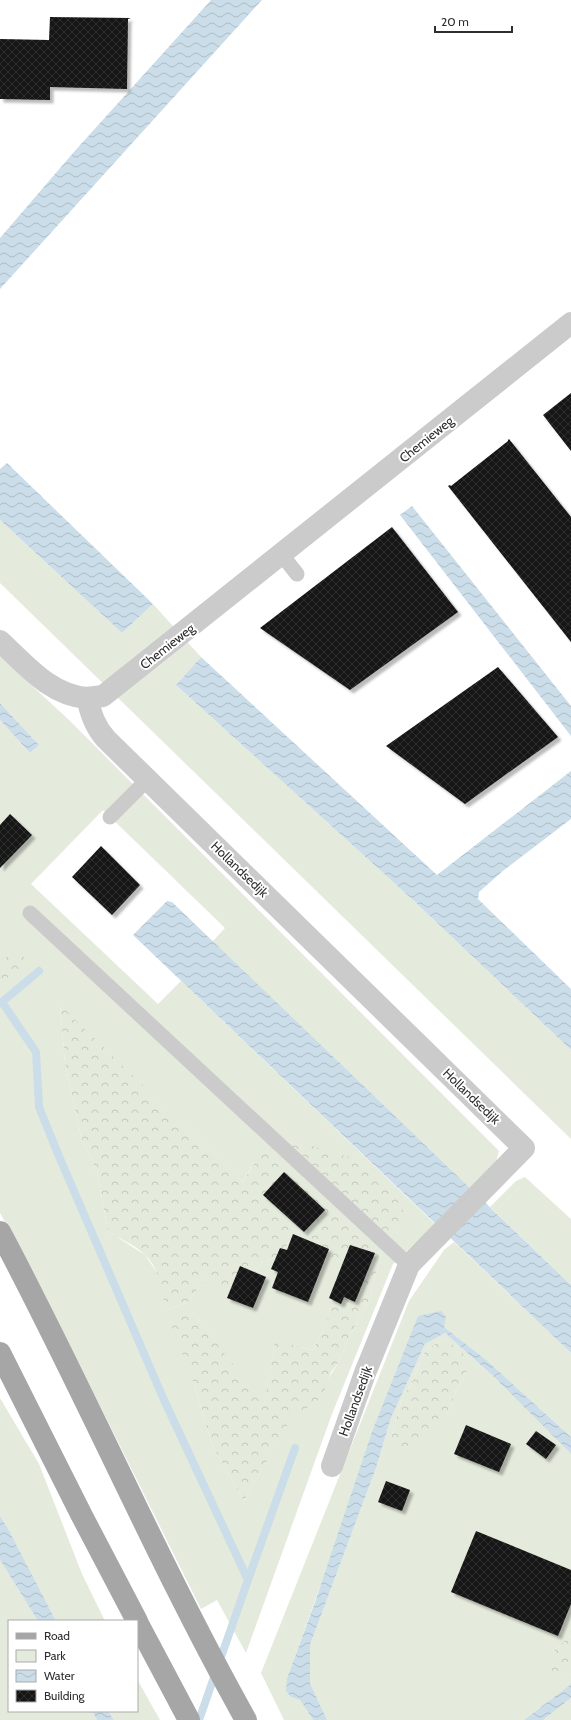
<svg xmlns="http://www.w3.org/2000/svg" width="571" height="1720" font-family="Cabin,sans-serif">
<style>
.green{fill:#e4eadc;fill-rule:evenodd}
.forest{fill:url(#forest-crowns)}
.water{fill:url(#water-waves)}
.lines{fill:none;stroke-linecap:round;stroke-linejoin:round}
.stream{stroke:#cadde8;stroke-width:8}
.building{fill:url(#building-cross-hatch);filter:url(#shadow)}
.lane{stroke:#cbcbcb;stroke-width:15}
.street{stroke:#cbcbcb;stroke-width:22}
.primary{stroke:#a6a6a6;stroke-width:22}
.labels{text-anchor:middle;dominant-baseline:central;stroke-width:4;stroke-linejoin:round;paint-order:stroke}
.street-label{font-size:13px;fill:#2e2e2e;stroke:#fff}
</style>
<defs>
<pattern id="forest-crowns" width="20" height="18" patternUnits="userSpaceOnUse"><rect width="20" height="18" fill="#e4eadc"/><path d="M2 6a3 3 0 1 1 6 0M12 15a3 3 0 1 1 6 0" fill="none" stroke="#c4c9bd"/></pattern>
<pattern id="water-waves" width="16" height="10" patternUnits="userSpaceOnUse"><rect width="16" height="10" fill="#cadde8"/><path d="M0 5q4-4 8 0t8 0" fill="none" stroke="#aebec7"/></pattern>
<pattern id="building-cross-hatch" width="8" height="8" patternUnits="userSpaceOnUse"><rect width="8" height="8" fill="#151515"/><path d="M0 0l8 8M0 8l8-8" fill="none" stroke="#2f2f2f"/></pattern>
<filter id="shadow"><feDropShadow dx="3.5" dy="3.5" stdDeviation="1" flood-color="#0004"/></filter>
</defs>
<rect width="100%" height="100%" fill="#fff"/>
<path class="green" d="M 0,520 L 122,633 L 153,604 L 201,657 L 176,685 L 414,901 L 571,1050 L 571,1139 L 0,583 Z
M 0,656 L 69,720 L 499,1151 L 495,1166 L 471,1189 L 212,942 L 225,928 L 103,810 L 31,884 L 158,1004 L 181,981 L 435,1224 L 393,1264 L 332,1414 L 246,1653 L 217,1600 L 201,1609 L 41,1287 L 0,1213 L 0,720 L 30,753 L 39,745 L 0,703 ZM 60,1006 L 243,1182 L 254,1162 L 355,1159 C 375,1176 393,1194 406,1217 L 385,1241 L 369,1300 L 349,1337 L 338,1363 L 311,1407 L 295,1411 L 244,1501 L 212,1445 L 194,1384 L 193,1312 L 264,1406 L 275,1340 L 303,1348 L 314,1350 C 317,1338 324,1330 328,1319 C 335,1301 338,1285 340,1266 L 314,1246 L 290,1240 L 280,1255 L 262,1263 L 252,1279 L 207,1276 L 188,1302 L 165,1311 L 164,1292 L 158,1274 L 145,1255 L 108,1231 L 97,1172 L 81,1137 L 65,1063 Z
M 525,1177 L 571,1219 L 571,1285 L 490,1207 L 516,1181 Z
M 454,1242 L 571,1353 L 571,1437 L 484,1358 L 444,1327 L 418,1316 L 287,1678 L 291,1697 L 300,1700 L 313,1720 L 284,1720 L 261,1673 L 409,1301 L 444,1250 Z
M 445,1333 L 493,1376 L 571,1454 L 571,1636 L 553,1651 L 566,1676 L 571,1674 L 571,1684 L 524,1720 L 327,1720 L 310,1683 L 310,1645 L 376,1468 L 391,1418 L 425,1344 ZM 442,1339 L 447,1342 L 466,1373 L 456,1391 L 447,1415 L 391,1438 L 402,1398 L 411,1385 L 425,1351 Z
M 0,1398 L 39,1464 L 82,1574 L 105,1621 L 56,1621 L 0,1516 Z
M 0,1560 L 38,1621 L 9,1621 L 9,1711 L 92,1711 L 97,1720 L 0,1720 Z
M 137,1679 L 160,1720 L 114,1720 L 108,1711 L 137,1711 Z
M 571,1698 L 571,1720 L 543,1720 L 567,1701 Z"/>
<path class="forest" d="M 19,950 L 30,967 L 0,981 L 0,961 Z
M 60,1005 L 243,1182 L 260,1153 L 278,1146 L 309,1145 L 355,1159 L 371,1172 L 397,1200 L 407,1217 L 385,1241 L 369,1300 L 349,1337 L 338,1363 L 331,1372 L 323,1395 L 311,1407 L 295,1412 L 244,1501 L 212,1445 L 194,1384 L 170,1322 L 193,1312 L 264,1405 L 275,1339 L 303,1348 L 314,1350 C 317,1338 324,1330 328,1318 C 335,1301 338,1285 340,1267 L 314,1246 L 290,1240 L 280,1255 L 262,1263 L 244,1292 C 221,1295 220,1294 207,1276 L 188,1302 L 165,1311 C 163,1292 160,1269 145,1255 C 135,1245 120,1239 108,1231 L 97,1172 L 81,1137 L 65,1063 Z
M 442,1339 C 455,1346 460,1348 469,1361 L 466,1373 L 456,1391 L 447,1415 L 423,1443 L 408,1453 L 391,1443 L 391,1438 L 402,1398 L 411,1385 L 425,1351 Z
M 571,1636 L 571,1674 L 566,1676 L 553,1676 C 542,1656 557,1647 571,1636 Z"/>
<path class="water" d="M 211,0 L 262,0 L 0,289 L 0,238 L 73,153 Z
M 7,463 L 153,604 L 122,633 L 0,520 L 0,469 Z
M 412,506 L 571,706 L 571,736 L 400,515 Z
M 201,657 L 437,875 L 571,771 L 571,819 L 504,870 L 479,892 L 478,899 L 571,989 L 571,1050 L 414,901 L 176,685 Z
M 0,703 L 39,745 L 30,753 L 0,720 Z
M 167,901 L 172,902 L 571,1285 L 571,1353 L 133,935 Z
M 441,1311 L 446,1317 L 444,1327 L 484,1358 L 571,1437 L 571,1454 L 493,1376 L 445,1333 L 425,1344 L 391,1418 L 376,1468 L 310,1645 L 310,1683 L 327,1720 L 313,1720 L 300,1700 L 291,1697 L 286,1691 L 287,1678 L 315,1602 L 372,1432 L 418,1316 Z
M 0,1516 L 8,1529 L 56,1621 L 38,1621 L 0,1560 Z
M 571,1684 L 571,1698 L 543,1720 L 524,1720 Z
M 92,1711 L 108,1711 L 114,1720 L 97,1720 Z"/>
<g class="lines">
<path class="stream" d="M 39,971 L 2,1002 L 36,1052 L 39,1107 L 58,1154 L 164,1400 L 248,1580 L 295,1448
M 199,1720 L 248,1580"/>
</g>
<path class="building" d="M 50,17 L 131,18 L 128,19 L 127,89 L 50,87 L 50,100 L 0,99 L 0,39 L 49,40 Z
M 571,393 L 571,451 L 543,415 Z
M 509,439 L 571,517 L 571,642 L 448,486 L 450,485 L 451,486 L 508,441 L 508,440 Z
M 392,527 L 458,612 L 350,690 L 260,628 Z
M 498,667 L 558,737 L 465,804 L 386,746 Z
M 10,814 L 32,835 L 0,868 L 0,825 Z
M 101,846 L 140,885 L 112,915 L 72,877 Z
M 284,1172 L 325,1210 L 304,1232 L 263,1195 Z
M 293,1234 L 329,1249 L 308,1302 L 272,1288 L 278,1272 L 271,1269 L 280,1248 L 287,1250 Z
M 350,1245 L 375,1253 L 355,1302 L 344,1297 L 341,1304 L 329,1298 Z
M 240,1266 L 266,1277 L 253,1308 L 227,1298 Z
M 466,1425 L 511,1444 L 499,1472 L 454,1454 Z
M 536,1431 L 556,1445 L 546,1459 L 526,1444 Z
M 386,1481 L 410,1490 L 402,1511 L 378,1502 Z
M 476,1531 L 571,1570 L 571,1604 L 558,1636 L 451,1592 Z"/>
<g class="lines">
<path class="lane" d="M 282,555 L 297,574
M 110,817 L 148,779
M 30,913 L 409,1265"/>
<path class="street" d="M 0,641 C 26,665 50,695 87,698 C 91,714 95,727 106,739 L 524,1148 L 409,1265 L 365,1373 L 332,1466
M 87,698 L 103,696 L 571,323"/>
<path class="primary" d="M 0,1232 C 86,1393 157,1561 246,1720
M 0,1353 L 82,1516 L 137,1621
M 137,1622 L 189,1720"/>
</g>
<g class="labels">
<g class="street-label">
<text transform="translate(426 439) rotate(-39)">Chemieweg</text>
<text transform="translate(167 646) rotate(-38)">Chemieweg</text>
<text transform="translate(240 869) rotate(44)">Hollandsedijk</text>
<text transform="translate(472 1096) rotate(44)">Hollandsedijk</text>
<text transform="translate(355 1401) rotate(-70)">Hollandsedijk</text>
</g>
</g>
<rect x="8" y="1620" width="130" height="92" fill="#ffffff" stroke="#ababab"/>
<rect x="16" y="1633" width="20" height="6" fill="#a6a6a6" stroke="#ababab"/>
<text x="44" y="1640" font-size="12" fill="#2e2e2e">Road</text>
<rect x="16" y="1650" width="20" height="12" fill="#e4eadc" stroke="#ababab"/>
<text x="44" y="1660" font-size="12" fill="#2e2e2e">Park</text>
<rect x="16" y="1670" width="20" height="12" fill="url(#water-waves)" stroke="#ababab"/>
<text x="44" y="1680" font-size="12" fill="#2e2e2e">Water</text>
<rect x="16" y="1690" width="20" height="12" fill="url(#building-cross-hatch)" stroke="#ababab"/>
<text x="44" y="1700" font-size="12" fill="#2e2e2e">Building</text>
<path d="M435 26v6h77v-6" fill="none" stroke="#2e2e2e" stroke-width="2"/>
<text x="441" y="26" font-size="12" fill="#2e2e2e" stroke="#ffffff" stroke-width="3" paint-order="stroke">20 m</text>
</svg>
